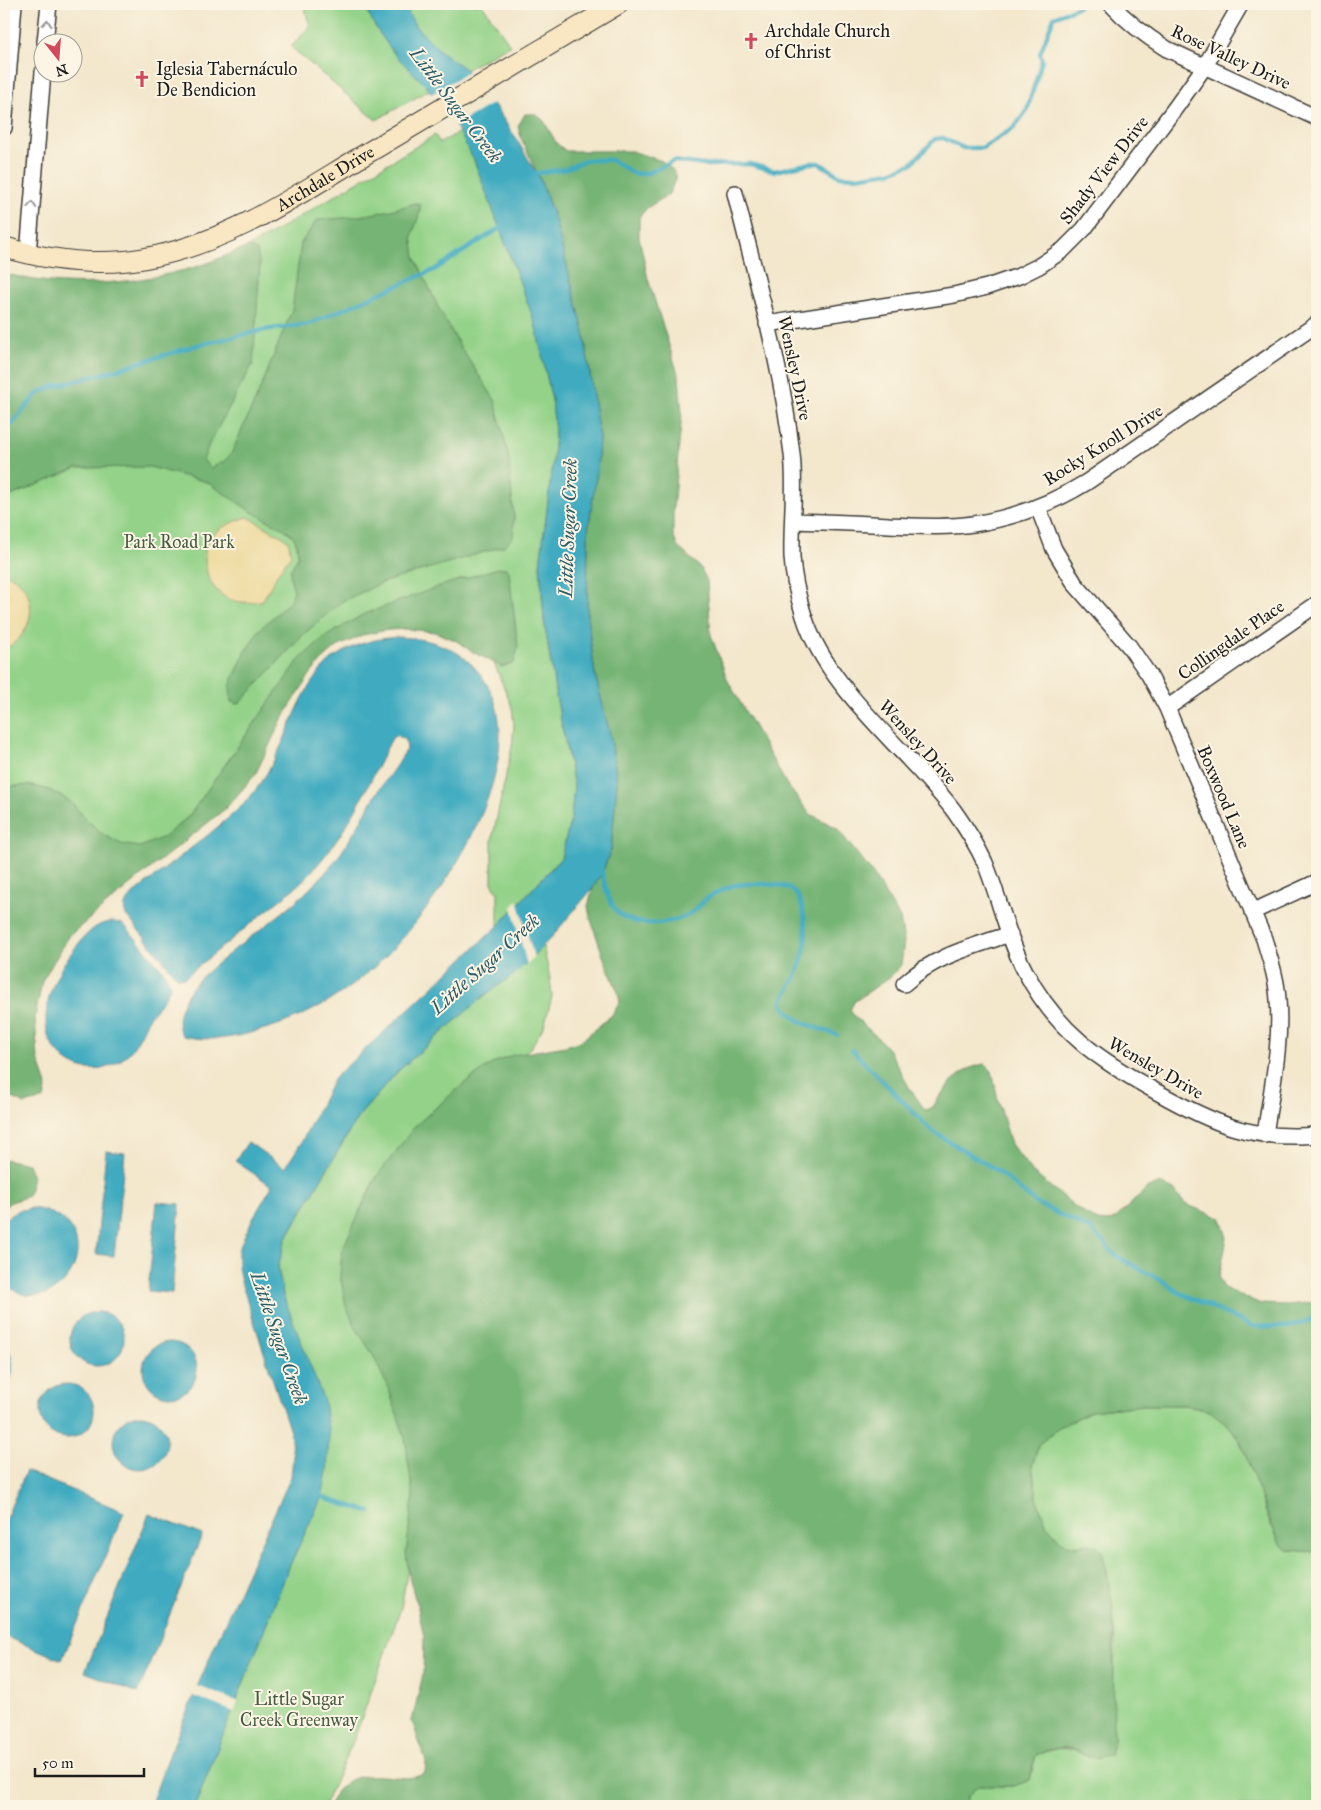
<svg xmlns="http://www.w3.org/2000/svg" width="1321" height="1810" font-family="'IM FELL Great Primer',serif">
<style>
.green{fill:#93d288;stroke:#587752}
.forest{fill:#76b474;stroke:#496848}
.sand{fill:#eeda9e;stroke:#857b5d}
.water{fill:#40abc0;stroke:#2e646e}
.pier{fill:#f3e7cc}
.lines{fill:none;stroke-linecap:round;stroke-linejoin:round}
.stream{stroke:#40abc0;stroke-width:4.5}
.street-casing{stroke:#3c3a36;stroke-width:18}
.secondary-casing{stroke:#3c3a36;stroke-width:22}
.street{stroke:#fff;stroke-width:15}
.secondary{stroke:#f9e7c3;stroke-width:20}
.oneway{stroke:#999}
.labels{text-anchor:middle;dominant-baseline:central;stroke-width:4;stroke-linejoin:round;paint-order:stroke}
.poi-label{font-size:18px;fill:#1c1c1c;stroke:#fcf5e5;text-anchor:start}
.street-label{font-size:18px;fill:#1c1c1c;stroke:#fcf5e5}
.park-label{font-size:18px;fill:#465c42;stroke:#fcf5e5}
.water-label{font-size:19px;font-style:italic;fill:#2c5c66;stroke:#fcf5e5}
</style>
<rect width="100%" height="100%" fill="#fcf5e5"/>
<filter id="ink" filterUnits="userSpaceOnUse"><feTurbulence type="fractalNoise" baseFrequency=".02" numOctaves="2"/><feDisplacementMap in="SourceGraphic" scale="10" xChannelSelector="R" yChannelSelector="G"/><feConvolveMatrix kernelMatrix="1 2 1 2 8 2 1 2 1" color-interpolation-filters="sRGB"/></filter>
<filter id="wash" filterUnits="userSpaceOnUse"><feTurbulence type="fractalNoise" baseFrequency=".0096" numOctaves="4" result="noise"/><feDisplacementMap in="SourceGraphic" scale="20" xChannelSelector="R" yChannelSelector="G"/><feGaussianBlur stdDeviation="1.12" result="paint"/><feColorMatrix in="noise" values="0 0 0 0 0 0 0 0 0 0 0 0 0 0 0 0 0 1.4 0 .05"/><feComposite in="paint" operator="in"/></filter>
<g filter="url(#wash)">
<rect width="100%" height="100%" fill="#f3e7cc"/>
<path class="green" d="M 303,4 L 482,4 L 510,45 L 376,120 L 291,47 L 310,26 Z
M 463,130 L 535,323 L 552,400 L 555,432 L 553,462 L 540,565 L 544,620 L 556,696 L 574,786 L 571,818 L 561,858 L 498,926 L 498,892 L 492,883 L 492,840 L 512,747 L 514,725 L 512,707 L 483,636 L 440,625 L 335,635 L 206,807 L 152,854 L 4,999 L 4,414 L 251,338 L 248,247 L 276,231 L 435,135 L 440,143 Z
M 543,946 L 550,978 L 552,997 L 544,1026 L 531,1047 L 507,1069 L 397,1153 L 375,1179 L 359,1212 L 413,1424 L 417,1516 L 401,1608 L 355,1737 L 324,1806 L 195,1806 L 289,1567 L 321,1497 L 278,1267 L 286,1239 L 358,1117 L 398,1071 L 485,995 L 516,973 Z
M 1143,1405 C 1165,1405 1187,1403 1208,1410 C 1245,1422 1256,1493 1271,1525 C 1275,1534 1283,1542 1288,1550 L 1317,1552 L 1317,1806 L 966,1806 L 967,1796 L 978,1786 L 1014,1786 L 1030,1780 L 1036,1755 C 1060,1746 1068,1746 1090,1758 L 1113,1693 L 1115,1646 L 1113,1609 L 1106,1567 L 1089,1544 L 1075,1546 L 1060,1542 L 1047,1526 L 1038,1503 L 1032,1466 L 1039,1444 L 1061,1426 L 1091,1411 Z"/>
<path class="forest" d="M 525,114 L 536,114 L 544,121 L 557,144 L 566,151 L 632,151 L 662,161 L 673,170 L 676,177 L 669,194 L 647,208 L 639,217 L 639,237 L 648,279 L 679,377 L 682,413 L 673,508 L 673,534 L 677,546 L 700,567 L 707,581 L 711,635 L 728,681 L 787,785 L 810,814 L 837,828 L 873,874 L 900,918 L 904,941 L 901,965 L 891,976 L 854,1002 L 850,1010 L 855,1017 L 877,1037 L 889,1050 L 909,1087 L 925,1110 L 933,1107 C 944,1088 962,1067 985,1064 L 992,1071 L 998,1100 L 1011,1144 L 1032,1172 L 1082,1212 L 1098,1221 L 1108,1222 L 1116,1218 L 1146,1189 L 1160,1183 L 1174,1190 L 1185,1204 L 1221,1218 L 1227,1238 L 1219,1278 L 1224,1288 L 1261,1304 L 1287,1305 L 1317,1302 L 1317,1552 L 1288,1550 L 1280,1544 L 1272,1526 L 1239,1438 L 1228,1425 L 1210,1411 L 1188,1405 L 1143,1405 L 1091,1411 L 1061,1426 L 1039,1444 L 1032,1466 L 1038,1503 L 1047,1526 L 1061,1542 L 1075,1546 L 1089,1544 L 1096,1546 L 1102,1551 L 1106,1567 L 1113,1609 L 1114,1741 L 1110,1754 C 1087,1763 1087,1753 1068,1748 C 1057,1746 1046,1751 1036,1755 L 1032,1767 L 1030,1780 L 1014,1786 L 978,1786 L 967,1796 L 966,1806 L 328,1806 C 345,1773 360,1774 394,1777 C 406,1778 414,1779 425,1773 L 426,1762 L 412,1721 L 423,1674 L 424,1637 L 418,1608 L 410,1581 L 406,1554 L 413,1497 L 405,1438 L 389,1390 L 373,1355 L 356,1328 L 346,1306 L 340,1275 L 342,1250 L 375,1179 L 415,1126 L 462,1085 L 493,1063 L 513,1055 L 566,1046 L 581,1041 L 612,1015 L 620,1002 L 618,992 L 603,956 L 590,917 L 588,906 L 593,888 L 602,873 L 611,850 L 617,782 L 611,738 L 595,674 L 587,616 L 588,530 L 597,471 L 599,437 L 584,332 L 555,220 L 540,179 L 521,138 L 518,126 Z
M 415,203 L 420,204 L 420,212 L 412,236 L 415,257 L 439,309 L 461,348 L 495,400 L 508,454 L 514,518 L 513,537 L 504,546 L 384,582 L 341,602 L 304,634 L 239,704 L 231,702 L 230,686 L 246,651 L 259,630 L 289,602 L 294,591 L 290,576 L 291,569 L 298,556 L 297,545 L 293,536 L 284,529 L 252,512 L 207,482 L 150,467 L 77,468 L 11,496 L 4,502 L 4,280 L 11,275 C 71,291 146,283 205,264 C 219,259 233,252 248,247 L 257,251 L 260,265 L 253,364 L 210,442 L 203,460 L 210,468 L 223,462 L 231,454 L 259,392 L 292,310 L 301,243 L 317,220 C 350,218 383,214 415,203 Z
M 498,568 L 507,568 L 509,572 L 518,647 L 514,663 L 502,667 L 473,652 L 455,640 L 435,632 L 407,629 L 387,630 L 363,635 L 337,647 L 321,661 L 309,676 L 281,721 L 255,775 L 225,809 L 141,876 L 70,935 L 42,981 L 35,1019 L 38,1059 L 47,1085 L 44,1099 L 24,1104 L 4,1093 L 4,787 L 27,785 L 47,789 L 70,801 L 85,818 L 102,834 L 121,844 L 140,847 L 164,837 L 189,816 L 299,660 L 323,638 L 362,615 L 443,585 Z
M 4,1159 L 28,1164 L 33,1177 L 28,1196 L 9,1203 L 4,1209 Z"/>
<path class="sand" d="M 248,517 L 288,540 L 291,555 L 279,571 L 263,600 C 236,608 210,596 206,567 C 205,560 204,551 207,544 C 214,528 233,522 248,517 Z
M 4,572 C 11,576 18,580 23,586 C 39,608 28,639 4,649 Z"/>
<path class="water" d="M 363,4 L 404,4 L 416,27 L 443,53 L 476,77 L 517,140 L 540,179 L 555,220 L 584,332 L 599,437 L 597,471 L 588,530 L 587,616 L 595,674 L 611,738 L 617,782 L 611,850 L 602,873 L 593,888 L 550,939 L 516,973 L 485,995 L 398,1071 L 358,1117 L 286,1238 L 278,1267 L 283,1295 L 324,1401 L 329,1436 L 327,1472 L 322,1497 L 289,1567 L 195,1806 L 150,1806 C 191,1694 241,1586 291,1477 L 293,1457 L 290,1432 L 241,1282 L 238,1267 L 238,1250 L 254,1216 L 272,1186 L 235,1161 L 248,1142 L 285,1168 L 301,1143 L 334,1078 L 498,926 L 561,858 L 571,818 L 574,786 L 556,696 L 544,620 L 540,565 L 553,462 L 555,432 L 552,400 L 535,323 L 474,160 L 452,119 L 426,86 L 395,55 L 376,28 Z
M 398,637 C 434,639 462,648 483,678 C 538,755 446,893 392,950 C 354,989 311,1017 258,1031 C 233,1038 208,1042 183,1036 C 171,1021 184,997 195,984 C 206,971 222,960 235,949 C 266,925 299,902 325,873 C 348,848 361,818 379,790 C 388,777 397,765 405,752 L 407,747 L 405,740 L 397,735 L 392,738 C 363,794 345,842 297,886 L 184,978 L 177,977 L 126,915 C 122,907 127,900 133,894 C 158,874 183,854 208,835 C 222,823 238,811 250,797 C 305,732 290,644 398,637 Z
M 113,922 L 121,923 L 127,928 L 164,972 L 171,984 C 168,998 155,1007 148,1019 C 143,1031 138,1042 130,1052 C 110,1074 79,1076 59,1054 C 54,1048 48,1039 47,1031 C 42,1004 56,973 72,952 C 82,939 94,922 113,922 Z
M 106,1151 L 125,1153 L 114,1256 L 96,1254 Z
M 157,1202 L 180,1204 L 172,1293 L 148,1291 Z
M 32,1208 C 120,1220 62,1333 4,1283 L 4,1220 L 17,1211 Z
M70 1339a27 27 0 1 1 54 0a27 27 0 1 1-54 0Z
M 4,1341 C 15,1356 15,1378 4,1392 Z
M143 1369a27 27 0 1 1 54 0a27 27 0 1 1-54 0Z
M40 1411a27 27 0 1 1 54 0a27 27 0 1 1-54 0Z
M113 1442a27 27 0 1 1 54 0a27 27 0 1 1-54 0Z
M 26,1471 L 124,1512 L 62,1660 L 4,1636 L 4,1523 Z
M 149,1514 L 202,1535 L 138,1693 L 85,1672 Z"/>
<path class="pier" d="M 471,70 L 478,76 L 495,102 L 454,126 L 430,95 Z
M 518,900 L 534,958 L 527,965 L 512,907 Z
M 195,1685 L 238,1702 L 234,1712 L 191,1695 Z"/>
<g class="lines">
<path class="stream" d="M 532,174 L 565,169 L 587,160 L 611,160 L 635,174 L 648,173 L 674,161 L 704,165 L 750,164 L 775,171 L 811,163 L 819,163 L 840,176 L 856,177 L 890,172 L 911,164 L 935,139 L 943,138 L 963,148 L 982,148 L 1014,128 L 1027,110 L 1042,60 L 1040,53 L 1054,17 L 1078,7
M 4,428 L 12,424 L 37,394 L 52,387 L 102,374 L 198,345 L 264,330 L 309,324 L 434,270 L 500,228 L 502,224
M 601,868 C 604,881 606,896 614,908 C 628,929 671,926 691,913 C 696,910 701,904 705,900 C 711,895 724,889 732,886 C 741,883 752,884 762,884 C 772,885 783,884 792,890 C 805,899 807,933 805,947 C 803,956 800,965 797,973 C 793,984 785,992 782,1003 C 793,1024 817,1027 837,1035
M 852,1050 L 932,1131 L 996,1170 L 1036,1203 L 1092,1230 L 1116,1256 L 1166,1283 L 1176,1291 L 1252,1326 L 1288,1327 L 1317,1318
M 317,1494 L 330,1500 L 370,1512"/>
</g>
</g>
<g filter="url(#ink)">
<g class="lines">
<g class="street-casing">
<path id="street" d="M 1111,4 C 1128,23 1146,36 1167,49 L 1317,118
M 45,42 L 49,4
M 4,128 L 14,4
M 735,193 C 756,279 782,366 792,454 C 796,488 791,522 792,557 C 793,577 798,597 804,616 C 827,690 908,750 954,811 C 966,828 977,845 985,863 C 1000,899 1007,937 1025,971 C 1057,1032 1099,1060 1157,1092 C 1212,1123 1252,1141 1317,1135
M 28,254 L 43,72
M 767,324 L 954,295 L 987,287 L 1019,276 L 1039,266 L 1063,250 L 1084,229 L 1176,107 L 1205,66 L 1241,4
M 1038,507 L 1054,549 L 1075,584 L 1129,646 L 1149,675 L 1167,708 L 1264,939 C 1270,959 1277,979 1278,1000 C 1282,1044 1271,1091 1265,1135
M 793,521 C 825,522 857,523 889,525 C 917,526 945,528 973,524 C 1014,518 1053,503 1087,482 L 1317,324
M 1167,708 L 1317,604
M 1252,912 L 1317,882
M 904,984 C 934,956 972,947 1010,934"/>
</g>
<g class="secondary-casing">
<g id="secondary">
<path id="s1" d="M 4,247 C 53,262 106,267 156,256 C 231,240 294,197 359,158 C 446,107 532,55 618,4"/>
</g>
</g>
<use href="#street" class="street"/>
<use href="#secondary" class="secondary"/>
</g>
<defs><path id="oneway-chevron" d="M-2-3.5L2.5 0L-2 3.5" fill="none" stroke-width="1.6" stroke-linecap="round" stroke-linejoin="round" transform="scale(1.25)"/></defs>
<g class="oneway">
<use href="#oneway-chevron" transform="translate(47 23) rotate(-85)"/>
<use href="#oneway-chevron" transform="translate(32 205) rotate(-85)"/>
</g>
</g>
<defs>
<g id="church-bare" transform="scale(1.35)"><path d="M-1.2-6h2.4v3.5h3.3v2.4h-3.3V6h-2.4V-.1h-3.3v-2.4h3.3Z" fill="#d1495b" stroke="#fcf5e5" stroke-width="2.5" paint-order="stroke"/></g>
</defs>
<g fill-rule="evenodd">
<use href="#church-bare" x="751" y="41"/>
<use href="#church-bare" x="142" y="79"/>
</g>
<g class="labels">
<g class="poi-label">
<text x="765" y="31">Archdale Church<tspan x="765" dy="21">of Christ</tspan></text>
<text x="156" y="69">Iglesia Tabernáculo<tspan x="156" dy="21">De Bendicion</tspan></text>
</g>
<g class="street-label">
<text transform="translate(1231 57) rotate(25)">Rose Valley Drive</text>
<text transform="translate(1104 170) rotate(-52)">Shady View Drive</text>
<text stroke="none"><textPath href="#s1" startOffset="341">Archdale Drive</textPath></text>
<text transform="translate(795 368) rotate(78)">Wensley Drive</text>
<text transform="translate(1103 445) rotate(-32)">Rocky Knoll Drive</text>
<text transform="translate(1231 640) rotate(-35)">Collingdale Place</text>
<text transform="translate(918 742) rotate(48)">Wensley Drive</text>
<text transform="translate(1224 797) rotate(67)">Boxwood Lane</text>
<text transform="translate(1156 1068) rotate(30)">Wensley Drive</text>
</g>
<g class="park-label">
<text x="179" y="542">Park Road Park</text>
<text x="299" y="1699">Little Sugar<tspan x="299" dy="21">Creek Greenway</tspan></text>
</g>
<g class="water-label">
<text transform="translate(456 105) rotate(53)">Little Sugar Creek</text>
<text transform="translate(568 528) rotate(-88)">Little Sugar Creek</text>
<text transform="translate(485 964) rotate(-42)">Little Sugar Creek</text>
<text transform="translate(279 1338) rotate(71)">Little Sugar Creek</text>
</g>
</g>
<rect width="1321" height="1810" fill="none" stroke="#fcf5e5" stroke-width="20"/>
<g transform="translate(58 58) rotate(163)"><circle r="24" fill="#fcf5e5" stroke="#a29e95"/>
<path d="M0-4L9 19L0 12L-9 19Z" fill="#d1495b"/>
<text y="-8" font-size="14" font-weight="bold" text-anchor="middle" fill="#1c1c1c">N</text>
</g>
<path d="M35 1768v8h109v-8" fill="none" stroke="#1c1c1c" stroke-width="2.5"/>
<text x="42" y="1768" font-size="15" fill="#1c1c1c" stroke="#fcf5e5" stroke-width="4" paint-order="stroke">50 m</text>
</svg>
